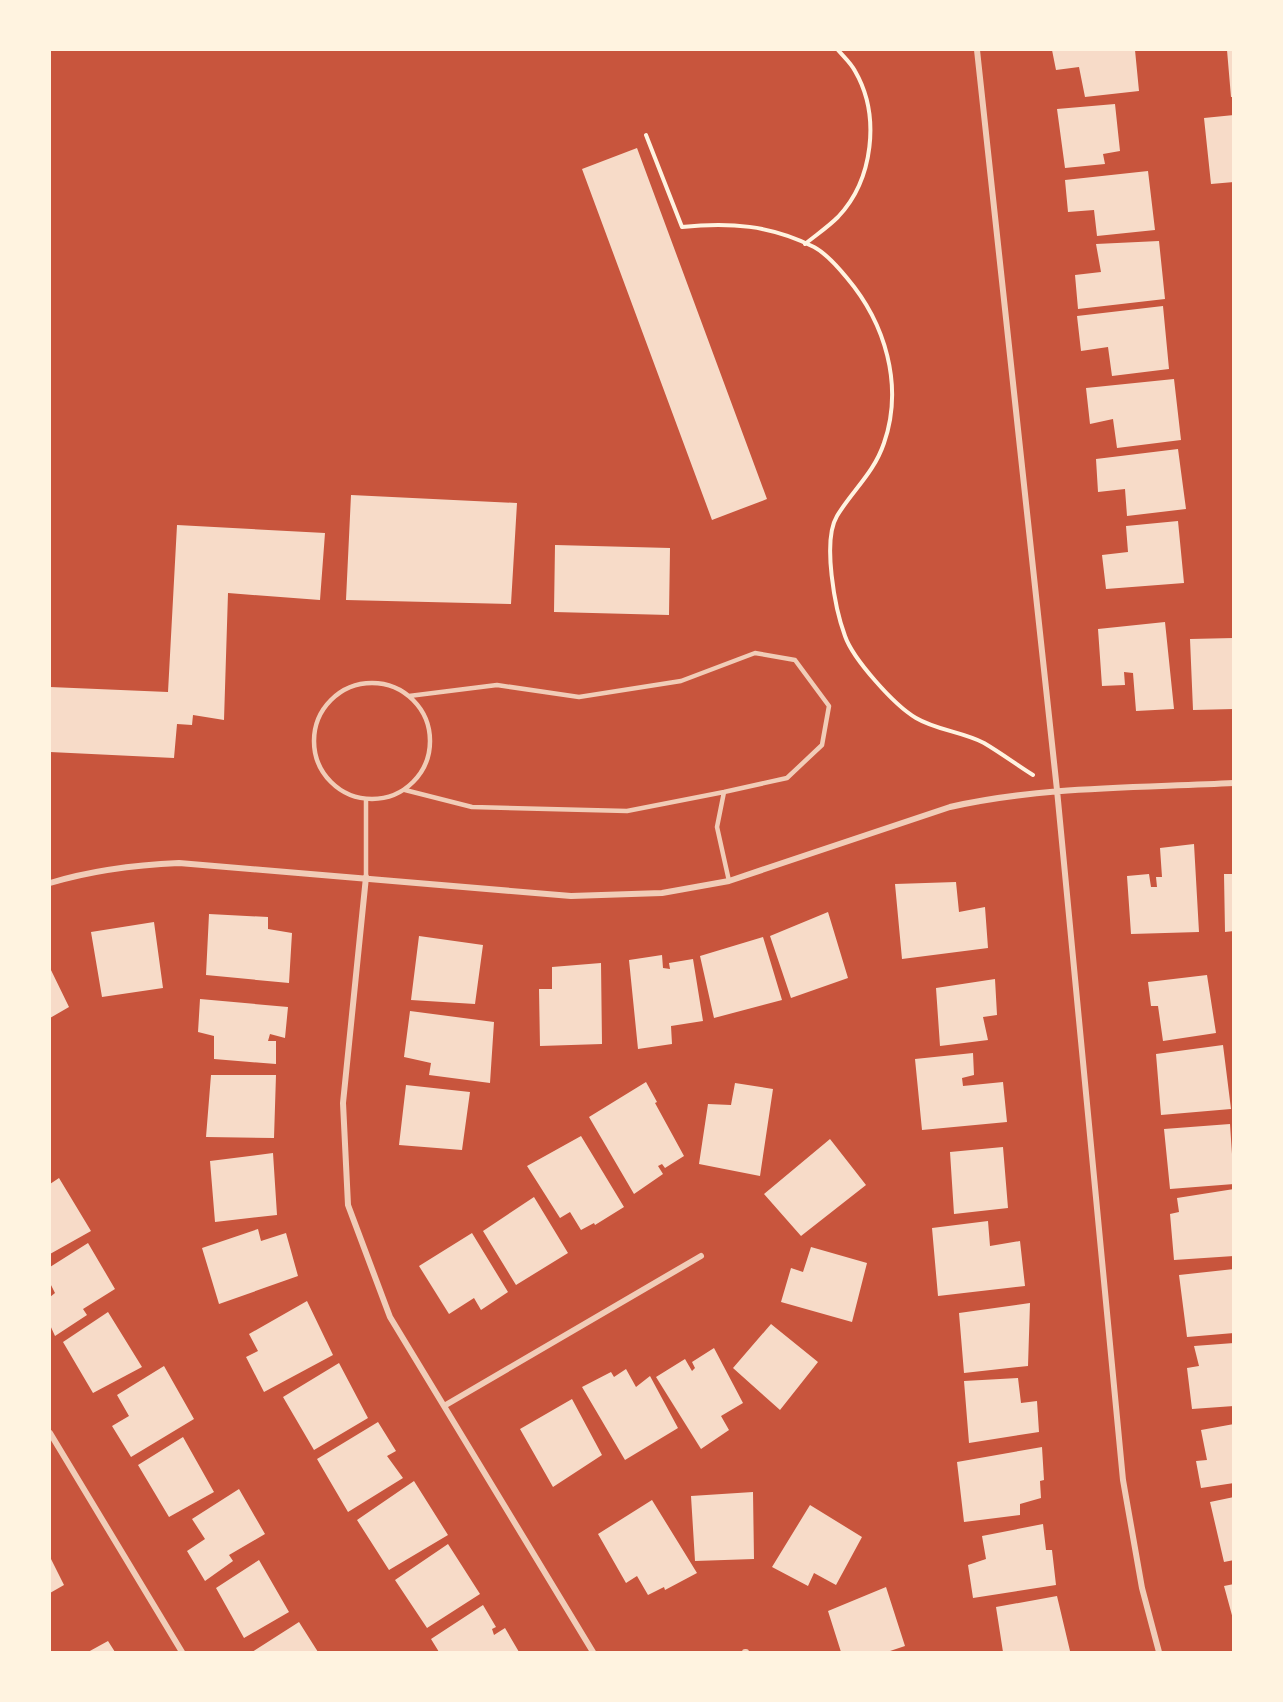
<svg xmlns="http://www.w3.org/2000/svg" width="1283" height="1702" font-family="Commissioner,sans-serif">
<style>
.building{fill:#f7dbc8}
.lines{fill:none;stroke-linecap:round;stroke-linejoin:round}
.path{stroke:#fff3e0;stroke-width:4}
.service{stroke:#f1ccb7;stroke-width:4.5}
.minor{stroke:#f1ccb7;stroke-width:6}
</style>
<rect width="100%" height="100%" fill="#c8553d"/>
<path class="building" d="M 1052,50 L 1135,50 L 1139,91 L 1085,97 L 1079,67 L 1056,70 Z
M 1227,50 L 1234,50 L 1234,97 L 1231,97 Z
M 1115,104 L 1120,151 L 1103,154 L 1105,164 L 1065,168 L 1057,109 Z
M 1234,115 L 1234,182 L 1211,184 L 1204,118 Z
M 637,148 L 767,499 L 712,520 L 582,169 Z
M 1148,171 L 1155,230 L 1097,236 L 1094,210 L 1068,212 L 1065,180 Z
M 1159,241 L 1165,299 L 1078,309 L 1075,275 L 1101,272 L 1096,244 Z
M 1163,306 L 1169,369 L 1112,376 L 1108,347 L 1081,351 L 1077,316 Z
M 1174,379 L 1181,440 L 1117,448 L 1113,419 L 1090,424 L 1086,388 Z
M 1178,449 L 1186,509 L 1127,516 L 1125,489 L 1098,492 L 1096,459 Z
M 351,495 L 517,503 L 511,604 L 346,600 Z
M 1178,521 L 1184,583 L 1106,589 L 1102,555 L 1128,552 L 1126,526 Z
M 177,525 L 325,533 L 320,600 L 228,593 L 224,720 L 193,715 L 192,725 L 177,724 L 174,758 L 50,752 L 50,687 L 168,692 Z
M 555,545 L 670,548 L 669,615 L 554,612 Z
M 1165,622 L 1174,709 L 1136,711 L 1133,673 L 1124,672 L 1125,685 L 1102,686 L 1098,629 Z
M 1234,638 L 1234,709 L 1193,710 L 1190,639 Z
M 1194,844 L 1199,932 L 1131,934 L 1127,876 L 1149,874 L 1151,887 L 1157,887 L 1156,877 L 1162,877 L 1160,848 Z
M 1224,874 L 1234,874 L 1234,931 L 1225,932 Z
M 956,882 L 959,912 L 985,907 L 988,948 L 902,959 L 895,884 Z
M 828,912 L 848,978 L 791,998 L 770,936 Z
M 209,914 L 268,917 L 268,929 L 292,933 L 289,983 L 206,975 Z
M 154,922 L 163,988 L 102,997 L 91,932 Z
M 419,936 L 483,945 L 475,1004 L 411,1000 Z
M 763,937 L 782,1000 L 714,1018 L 700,956 Z
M 662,955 L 663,968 L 670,969 L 669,963 L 693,959 L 703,1021 L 671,1026 L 672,1044 L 638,1049 L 629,960 Z
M 601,963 L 602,1044 L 540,1046 L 539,989 L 552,989 L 552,967 Z
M 50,968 L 69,1007 L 50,1018 Z
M 1207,975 L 1216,1033 L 1163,1041 L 1158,1006 L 1151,1006 L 1148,982 Z
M 995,979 L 997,1015 L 983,1017 L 988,1040 L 940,1046 L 936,988 Z
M 200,999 L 288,1007 L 285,1038 L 270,1034 L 268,1041 L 276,1041 L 276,1064 L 214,1059 L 214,1036 L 198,1032 Z
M 410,1011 L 494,1022 L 490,1083 L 429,1075 L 431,1063 L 404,1057 Z
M 1223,1045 L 1231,1109 L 1161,1115 L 1156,1054 Z
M 973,1053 L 974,1075 L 962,1078 L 963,1086 L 1003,1082 L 1007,1122 L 922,1130 L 915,1059 Z
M 211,1075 L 276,1075 L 274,1138 L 206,1137 Z
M 646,1082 L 657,1102 L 655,1103 L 684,1156 L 665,1168 L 662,1164 L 658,1166 L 663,1174 L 634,1194 L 589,1117 Z
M 735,1083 L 773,1089 L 760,1176 L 699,1164 L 708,1104 L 731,1105 Z
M 406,1085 L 470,1092 L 462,1150 L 399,1145 Z
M 1230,1124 L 1234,1184 L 1170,1189 L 1164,1129 Z
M 581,1136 L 624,1207 L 595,1225 L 594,1223 L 581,1230 L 570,1212 L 560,1218 L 527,1166 Z
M 830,1139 L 866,1185 L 801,1236 L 764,1194 Z
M 1003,1147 L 1008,1208 L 954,1214 L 950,1152 Z
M 273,1153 L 277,1215 L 215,1222 L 210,1161 Z
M 59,1178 L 91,1231 L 50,1254 L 50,1184 Z
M 1234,1189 L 1234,1256 L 1174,1260 L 1170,1214 L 1179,1212 L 1177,1198 Z
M 534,1197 L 568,1253 L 516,1285 L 483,1231 Z
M 988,1221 L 990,1246 L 1020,1241 L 1025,1286 L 938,1296 L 932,1228 Z
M 258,1229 L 261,1241 L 286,1233 L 298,1276 L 219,1304 L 202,1248 Z
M 472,1233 L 508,1292 L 481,1310 L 474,1298 L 449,1314 L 419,1266 Z
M 88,1243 L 115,1289 L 83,1309 L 87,1315 L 55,1336 L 50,1325 L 50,1297 L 55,1293 L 50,1283 L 50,1267 Z
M 811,1247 L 867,1263 L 852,1322 L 781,1302 L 791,1268 L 803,1272 Z
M 1234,1269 L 1234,1333 L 1187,1337 L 1179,1275 Z
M 307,1301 L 333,1355 L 264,1392 L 246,1357 L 258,1351 L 249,1334 Z
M 1030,1303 L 1028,1366 L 964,1373 L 959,1313 Z
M 108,1312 L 142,1367 L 93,1393 L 63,1342 Z
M 771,1324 L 818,1362 L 780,1410 L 733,1368 Z
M 1234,1343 L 1234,1406 L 1192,1409 L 1187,1368 L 1199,1366 L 1194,1346 Z
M 714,1348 L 743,1403 L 721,1416 L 729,1430 L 701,1449 L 656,1377 L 685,1359 L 692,1371 L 695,1368 L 692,1362 Z
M 339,1363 L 368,1418 L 314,1450 L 283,1397 Z
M 164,1366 L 194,1419 L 131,1457 L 112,1426 L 129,1416 L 117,1395 Z
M 626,1369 L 636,1387 L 650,1376 L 678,1428 L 625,1460 L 582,1387 L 611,1372 L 614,1377 Z
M 1018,1378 L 1021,1403 L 1037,1401 L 1039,1432 L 969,1443 L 964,1381 Z
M 572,1399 L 602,1455 L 553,1487 L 520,1429 Z
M 378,1422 L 396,1451 L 387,1456 L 403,1478 L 348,1512 L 317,1459 Z
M 1234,1424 L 1234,1483 L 1201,1488 L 1196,1461 L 1207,1460 L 1201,1430 Z
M 183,1437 L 214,1492 L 169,1517 L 138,1465 Z
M 1042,1447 L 1044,1480 L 1040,1481 L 1041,1498 L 1020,1504 L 1020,1515 L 964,1522 L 957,1462 Z
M 414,1481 L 448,1535 L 389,1570 L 357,1520 Z
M 239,1489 L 265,1534 L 229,1555 L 233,1561 L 205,1581 L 187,1551 L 205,1539 L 192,1519 Z
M 753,1492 L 754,1559 L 695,1561 L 691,1496 Z
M 1234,1497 L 1234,1560 L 1224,1562 L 1210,1502 Z
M 652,1500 L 697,1573 L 665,1590 L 664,1587 L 648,1595 L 637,1576 L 626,1583 L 598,1534 Z
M 810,1505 L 862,1537 L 836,1585 L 814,1573 L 808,1586 L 772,1567 Z
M 1043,1524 L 1046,1550 L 1052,1550 L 1056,1585 L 973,1598 L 968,1565 L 986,1559 L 982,1536 Z
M 448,1544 L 480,1594 L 427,1628 L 395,1580 Z
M 50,1557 L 64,1585 L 50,1593 Z
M 259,1560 L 289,1612 L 244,1638 L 216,1588 Z
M 1234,1584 L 1234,1619 L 1233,1619 L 1224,1586 Z
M 886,1587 L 905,1646 L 887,1652 L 841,1652 L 828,1611 Z
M 1057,1596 L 1070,1651 L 1003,1652 L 996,1607 Z
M 483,1605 L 496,1627 L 492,1629 L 494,1635 L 505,1628 L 519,1652 L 439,1652 L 431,1639 Z
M 299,1622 L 318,1652 L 252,1652 Z
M 108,1641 L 115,1652 L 88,1652 Z"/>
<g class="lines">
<path class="path" d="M 646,135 L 682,227 C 729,222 771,225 814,247 C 827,254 838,267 847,278 C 885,323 904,385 884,443 C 874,473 852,491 837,516 C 822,541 835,609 845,636 C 853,659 894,705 916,718 C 936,730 963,732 984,743 C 1001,753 1017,765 1033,775
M 805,244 C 816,235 828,227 838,217 C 873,180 881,116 855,71 C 851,63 843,56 838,50"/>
<path class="service" d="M314 741a58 58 0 1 1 116 0a58 58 0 1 1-116 0Z
M 405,790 L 472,807 L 627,811 L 724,792 L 787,778 L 822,745 L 829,706 L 795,660 L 755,653 L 681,681 L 579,697 L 497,685 L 409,696
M 724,792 L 717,827 L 729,881
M 366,877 L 366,799"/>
<path class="minor" d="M 977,50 L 1057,790 L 1123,1480 L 1142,1588 L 1159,1652
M 366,877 L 343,1103 L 348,1205 L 390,1317 L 593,1652
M 50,883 C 93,870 134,865 179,863 L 571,896 L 662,893 L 729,881 L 950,807 C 1043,786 1139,788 1234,783
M 444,1406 L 701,1256
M 50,1433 L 182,1652
M 745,1652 L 746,1652"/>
</g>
<rect width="1283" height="1702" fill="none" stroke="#fff3e0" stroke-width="102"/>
</svg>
